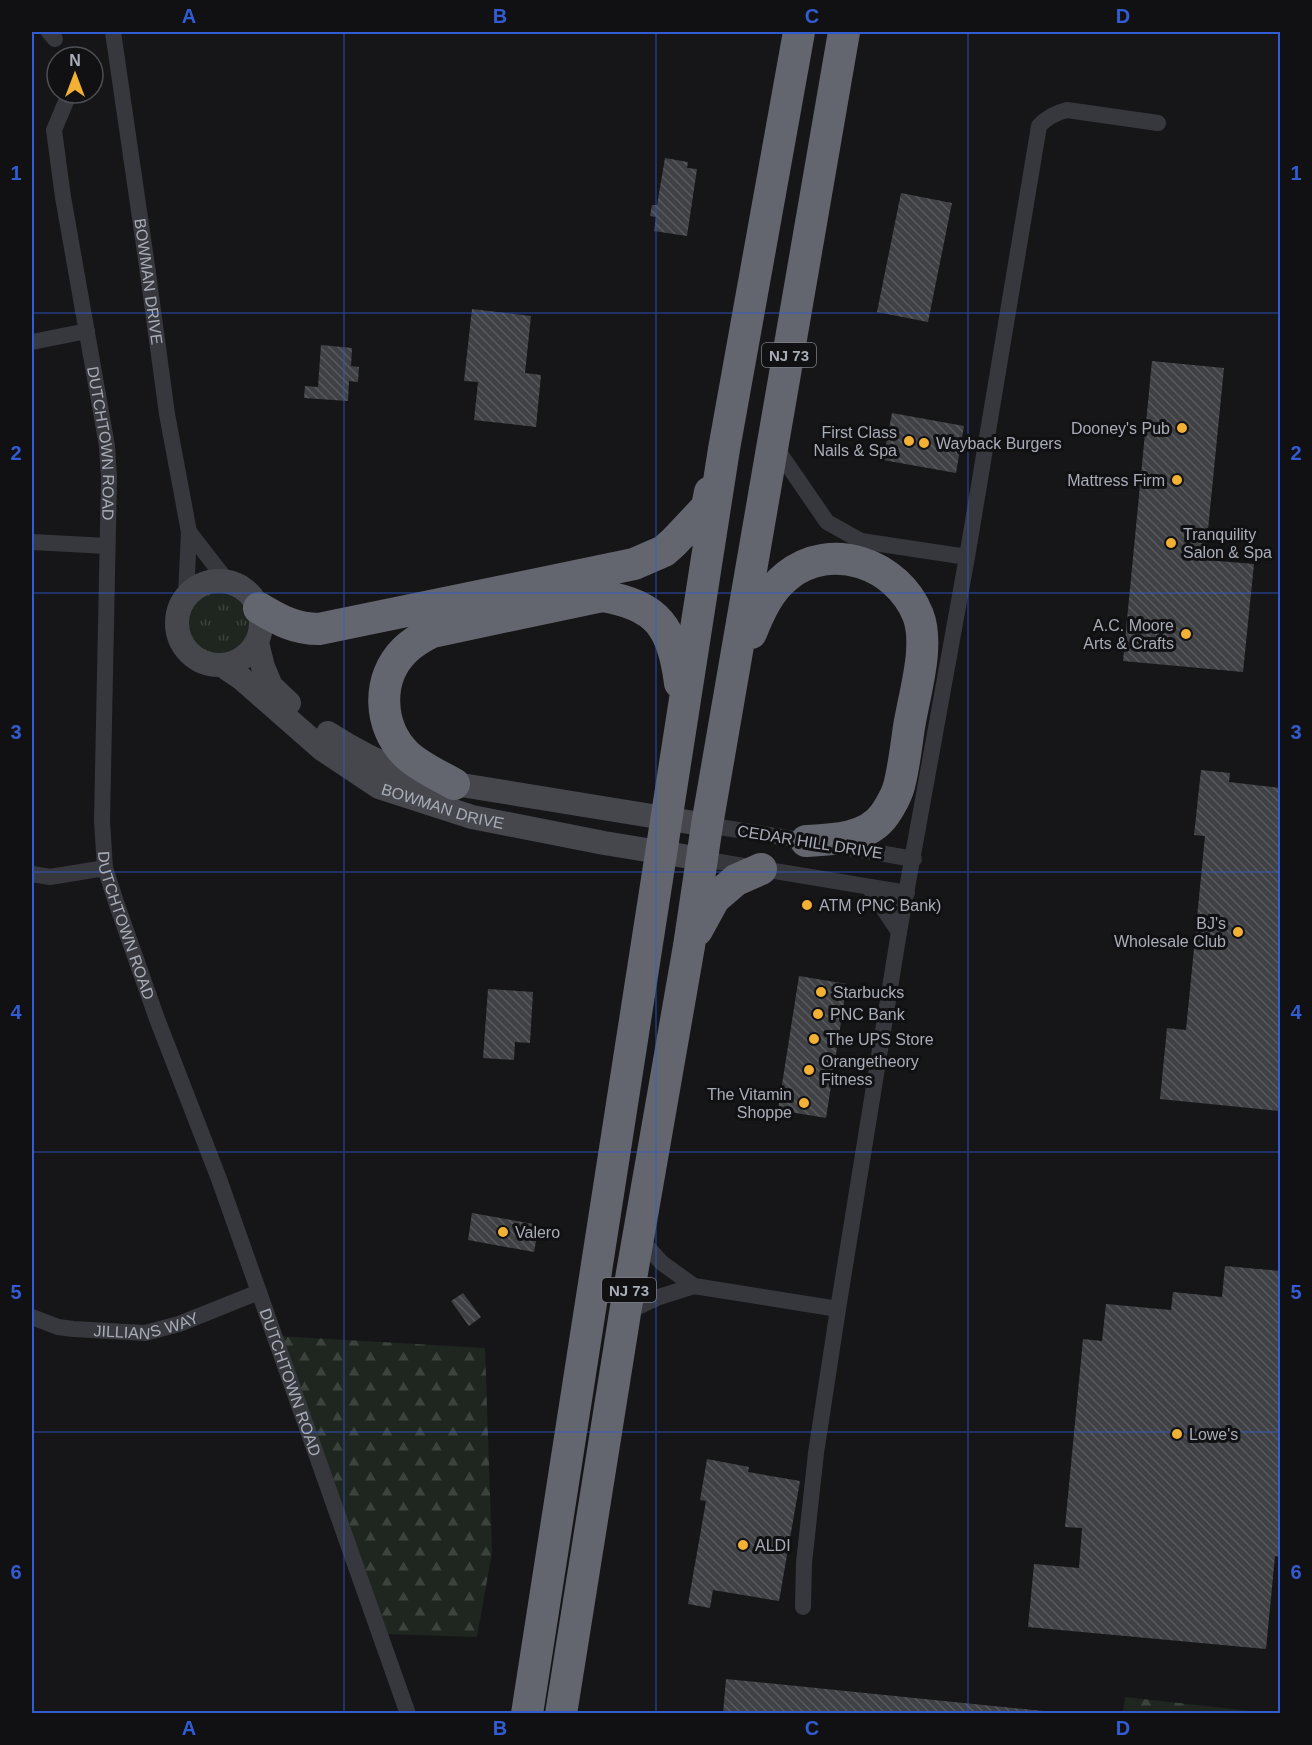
<svg xmlns="http://www.w3.org/2000/svg" width="1312" height="1745" font-family="Arial,sans-serif">
<style>
.grass{fill:url(#grass-tufts)}
.forest{fill:url(#forest-firs)}
.building{fill:url(#building-back-hatch)}
.lines{fill:none;stroke-linecap:round;stroke-linejoin:round}
.street{stroke:#37383d;stroke-width:16}
.secondary{stroke:#45474d;stroke-width:24}
.highway{stroke:#63666e;stroke-width:32}
.grid{fill:none;stroke:#325cd3;stroke-width:1.5;stroke-opacity:0.55}
.poi-dot{fill:#f2b134;stroke:#111113;stroke-width:2}
.labels{text-anchor:middle;dominant-baseline:central;stroke-width:6;stroke-linejoin:round;paint-order:stroke}
.shield{fill:#111113;stroke:#7b7e86;stroke-width:1.5}
.shield-label{font-size:15px;font-weight:bold;fill:#a8adb8}
.street-label{font-size:16px;fill:#a8adb8;stroke:#111113}
.poi-label{font-size:16px;fill:#a8adb8;stroke:#111113;text-anchor:start}
.neatline{fill:none;stroke:#325cd3;stroke-width:2}
.grid-label{font-size:20px;text-anchor:middle;font-weight:bold;fill:#325cd3}
</style>
<defs>
<pattern id="grass-tufts" width="24" height="20" patternUnits="userSpaceOnUse" patternTransform="scale(1.5)"><rect width="24" height="20" fill="#1e261f"/><path d="M3 7l-1-3M5 7V3M7 7l1-3M15 17l-1-3M17 17v-4M19 17l1-3" fill="none" stroke="#3c433d"/></pattern>
<pattern id="forest-firs" width="22" height="20" patternUnits="userSpaceOnUse" patternTransform="scale(1.5)"><rect width="22" height="20" fill="#1e261f"/><path d="M5 1l3.5 6h-7zM16 11l3.5 6h-7z" fill="#3c433d"/></pattern>
<pattern id="building-back-hatch" width="6" height="6" patternUnits="userSpaceOnUse" patternTransform="scale(1.5)"><rect width="6" height="6" fill="#404145"/><path d="M-1 5l2 2M0 0l6 6M5-1l2 2" fill="none" stroke="#595a5e"/></pattern>
</defs>
<rect width="100%" height="100%" fill="#161618"/>
<path class="grass" d="M176 623a42 42 0 1 1 84 0a42 42 0 1 1-84 0Z"/>
<path class="forest" d="M 277,1336 L 485,1348 L 492,1552 L 477,1637 L 385,1634 Z
M 1125,1697 L 1268,1713 L 1123,1713 Z"/>
<path class="building" d="M 665,158 L 688,162 L 687,168 L 697,169 L 687,236 L 654,231 L 656,217 L 650,216 L 652,205 L 657,205 Z
M 901,193 L 952,203 L 928,322 L 877,312 Z
M 472,309 L 531,316 L 525,373 L 541,375 L 536,427 L 474,420 L 478,382 L 464,381 Z
M 321,345 L 352,348 L 351,366 L 359,367 L 358,382 L 349,381 L 348,401 L 304,398 L 305,386 L 318,387 Z
M 1152,361 L 1224,368 L 1205,560 L 1254,564 L 1243,672 L 1123,661 Z
M 892,413 L 964,426 L 956,473 L 883,460 Z
M 1201,770 L 1230,773 L 1229,782 L 1280,788 L 1280,1111 L 1160,1099 L 1167,1028 L 1186,1030 L 1205,836 L 1194,835 Z
M 799,976 L 847,984 L 826,1118 L 778,1110 Z
M 488,989 L 533,992 L 530,1043 L 515,1042 L 514,1060 L 483,1058 Z
M 472,1213 L 539,1225 L 534,1252 L 468,1240 Z
M 1225,1266 L 1280,1271 L 1280,1557 L 1275,1556 L 1266,1649 L 1028,1627 L 1034,1564 L 1079,1568 L 1082,1528 L 1065,1527 L 1083,1339 L 1102,1341 L 1106,1304 L 1171,1310 L 1173,1292 L 1222,1297 Z
M 463,1293 L 481,1317 L 469,1326 L 451,1301 Z
M 707,1459 L 749,1467 L 748,1472 L 800,1481 L 779,1601 L 713,1590 L 710,1608 L 688,1604 L 706,1501 L 700,1500 Z
M 726,1679 L 1044,1711 L 1044,1713 L 723,1713 Z"/>
<g class="lines">
<g class="street">
<path d="M 49,32 L 55,39"/>
<path id="s1" d="M 113,32 L 147,266 L 167,414 L 189,532 L 186,595"/>
<path id="s2" d="M 67,99 L 54,130 L 63,197 L 107,446 L 109,478 L 102,821 L 105,868 L 117,905 L 157,1019 L 219,1179 L 408,1714"/>
<path d="M 32,342 L 87,331"/>
<path d="M 774,445 L 827,522 L 861,541 L 967,557"/>
<path d="M 189,532 L 227,581"/>
<path d="M 32,542 L 107,546"/>
<path d="M 707,825 L 812,842"/>
<path d="M 838,846 L 914,859"/>
<path d="M 702,859 L 907,893"/>
<path d="M 32,874 L 50,877 L 105,868"/>
<path d="M 869,887 L 899,932"/>
<path d="M 638,1237 L 662,1263 L 694,1286 L 838,1309"/>
<path d="M 625,1313 L 659,1297 L 694,1286"/>
<path id="s3" d="M 32,1317 L 58,1327 L 73,1329 L 145,1333 L 179,1324 L 259,1292"/>
<path d="M 803,1607 L 804,1563 L 816,1453 L 838,1309 L 899,932 L 967,557 L 1039,126 C 1047,117 1055,113 1067,110 L 1158,123"/>
</g>
<g class="secondary">
<circle cx="219" cy="623" r="42"/>
<path d="M 257,643 L 263,667 L 271,686 L 289,703"/>
<path id="s4" d="M 222,665 L 241,678 L 322,749 L 379,787 L 472,817 L 604,843 L 702,859"/>
<path d="M 328,733 C 357,752 386,766 418,778 L 707,825"/>
</g>
<path class="highway" d="M 259,608 C 279,620 295,629 319,629 L 634,564 L 664,551 L 674,542 L 707,507 L 710,492
M 751,633 C 759,613 769,590 787,576 C 831,540 898,564 918,615 C 930,646 914,695 909,727 C 906,747 904,767 899,786 C 897,794 890,807 885,814 C 868,839 832,840 806,841
M 454,784 C 438,775 420,767 407,755 C 378,727 376,678 405,650 C 413,642 422,637 432,632 L 602,596 C 658,605 673,628 680,683
M 697,930 L 714,899 L 736,880 L 761,869
M 527,1714 L 724,449 L 799,32
M 561,1714 L 625,1313 L 689,946 L 707,825 L 844,32"/>
</g>
<path class="grid" d="M 344,32 L 344,1714M 656,32 L 656,1714M 968,32 L 968,1714M 32,313 L 1280,313M 32,593 L 1280,593M 32,872 L 1280,872M 32,1152 L 1280,1152M 32,1432 L 1280,1432"/>
<g class="poi-dot">
<circle cx="1182" cy="428" r="6"/>
<circle cx="909" cy="441" r="6"/>
<circle cx="924" cy="443" r="6"/>
<circle cx="1177" cy="480" r="6"/>
<circle cx="1171" cy="543" r="6"/>
<circle cx="1186" cy="634" r="6"/>
<circle cx="807" cy="905" r="6"/>
<circle cx="1238" cy="932" r="6"/>
<circle cx="821" cy="992" r="6"/>
<circle cx="818" cy="1014" r="6"/>
<circle cx="814" cy="1039" r="6"/>
<circle cx="809" cy="1070" r="6"/>
<circle cx="804" cy="1103" r="6"/>
<circle cx="503" cy="1232" r="6"/>
<circle cx="1177" cy="1434" r="6"/>
<circle cx="743" cy="1545" r="6"/>
</g>
<g class="labels">
<g class="shield">
<rect x="762" y="343" width="54" height="24" rx="4.5"/>
<rect x="602" y="1278" width="54" height="24" rx="4.5"/>
</g>
<g class="shield-label">
<text x="789" y="355">NJ 73</text>
<text x="629" y="1290">NJ 73</text>
</g>
<g class="street-label">
<text stroke="none"><textPath href="#s1" startOffset="252">BOWMAN DRIVE</textPath></text>
<text stroke="none"><textPath href="#s2" startOffset="351">DUTCHTOWN ROAD</textPath></text>
<text stroke="none"><textPath href="#s4" startOffset="266">BOWMAN DRIVE</textPath></text>
<text transform="translate(810 842) rotate(9)">CEDAR HILL DRIVE</text>
<text stroke="none"><textPath href="#s2" startOffset="837">DUTCHTOWN ROAD</textPath></text>
<text stroke="none"><textPath href="#s3" startOffset="117">JILLIANS WAY</textPath></text>
<text stroke="none"><textPath href="#s2" startOffset="1323">DUTCHTOWN ROAD</textPath></text>
</g>
<g class="poi-label">
<text x="1170" y="428" text-anchor="end">Dooney's Pub</text>
<text x="897" y="432" text-anchor="end">First Class<tspan x="897" dy="18">Nails &amp; Spa</tspan></text>
<text x="936" y="443">Wayback Burgers</text>
<text x="1165" y="480" text-anchor="end">Mattress Firm</text>
<text x="1183" y="534">Tranquility<tspan x="1183" dy="18">Salon &amp; Spa</tspan></text>
<text x="1174" y="625" text-anchor="end">A.C. Moore<tspan x="1174" dy="18">Arts &amp; Crafts</tspan></text>
<text x="819" y="905">ATM (PNC Bank)</text>
<text x="1226" y="923" text-anchor="end">BJ's<tspan x="1226" dy="18">Wholesale Club</tspan></text>
<text x="833" y="992">Starbucks</text>
<text x="830" y="1014">PNC Bank</text>
<text x="826" y="1039">The UPS Store</text>
<text x="821" y="1061">Orangetheory<tspan x="821" dy="18">Fitness</tspan></text>
<text x="792" y="1094" text-anchor="end">The Vitamin<tspan x="792" dy="18">Shoppe</tspan></text>
<text x="515" y="1232">Valero</text>
<text x="1189" y="1434">Lowe's</text>
<text x="755" y="1545">ALDI</text>
</g>
</g>
<rect width="1312" height="1745" fill="none" stroke="#111113" stroke-width="66"/>
<g transform="translate(75 75)"><circle r="28" fill="#111113" stroke="#4d4f55" stroke-width="1.5"/>
<path d="M0-4.5L10 22L0 15L-10 22Z" fill="#f2b134"/>
<text y="-9" font-size="16" font-weight="bold" text-anchor="middle" fill="#a8adb8">N</text>
</g>
<rect x="33" y="33" width="1246" height="1679" class="neatline"/>
<g class="grid-label">
<text x="189" y="23">A</text>
<text x="500" y="23">B</text>
<text x="812" y="23">C</text>
<text x="1123" y="23">D</text>
<text x="16" y="180">1</text>
<text x="1296" y="180">1</text>
<text x="16" y="460">2</text>
<text x="1296" y="460">2</text>
<text x="16" y="739">3</text>
<text x="1296" y="739">3</text>
<text x="16" y="1019">4</text>
<text x="1296" y="1019">4</text>
<text x="16" y="1299">5</text>
<text x="1296" y="1299">5</text>
<text x="16" y="1579">6</text>
<text x="1296" y="1579">6</text>
<text x="189" y="1735">A</text>
<text x="500" y="1735">B</text>
<text x="812" y="1735">C</text>
<text x="1123" y="1735">D</text>
</g>
</svg>
